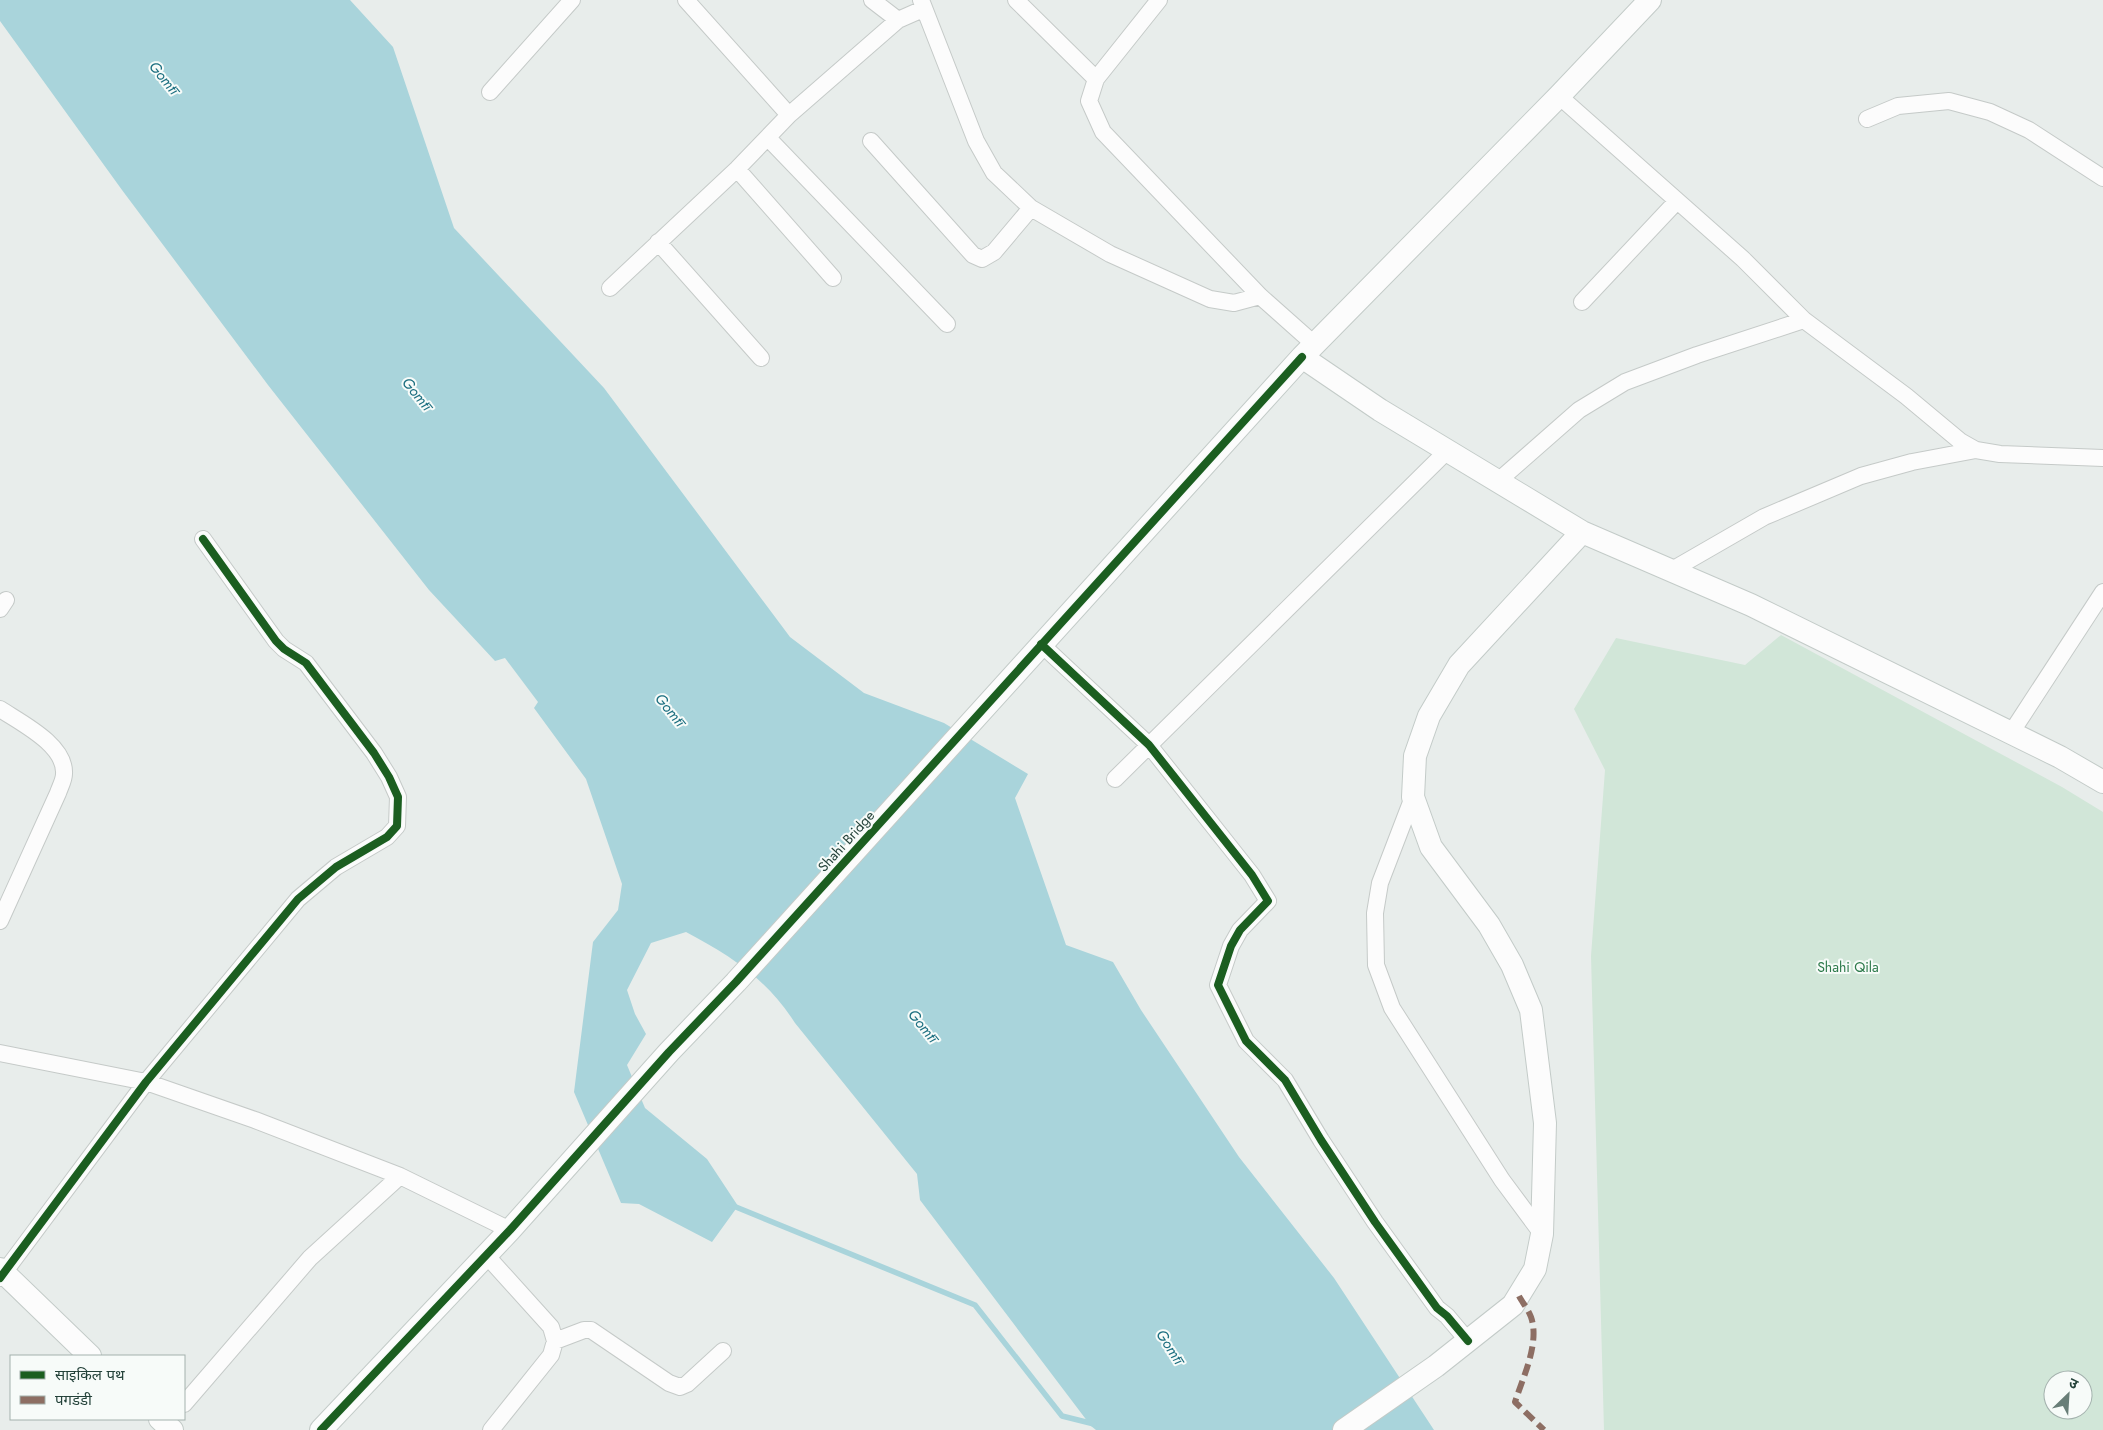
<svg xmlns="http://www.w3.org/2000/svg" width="2103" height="1430" font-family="Jost,'Noto Sans Devanagari',sans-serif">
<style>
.green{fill:#d1e6d8;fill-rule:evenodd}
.water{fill:#a9d4db}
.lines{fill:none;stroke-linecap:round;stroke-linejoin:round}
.stream{stroke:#a9d4db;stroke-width:5.5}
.street-casing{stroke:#c5cac8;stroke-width:18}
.secondary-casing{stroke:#c3cbc8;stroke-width:24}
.street{stroke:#fcfcfc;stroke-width:16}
.secondary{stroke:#fcfcfc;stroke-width:22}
.quiet{stroke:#8d6e63;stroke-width:6;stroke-dasharray:12 6;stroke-linecap:butt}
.cycleway-casing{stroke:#f7fbf9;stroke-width:11}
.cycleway{stroke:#1b5e20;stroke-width:8}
.labels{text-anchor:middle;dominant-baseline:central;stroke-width:4;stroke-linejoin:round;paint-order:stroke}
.street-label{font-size:14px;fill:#24423a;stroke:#f7fbf9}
.park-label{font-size:14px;fill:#2d7a4b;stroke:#f7fbf9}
.water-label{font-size:15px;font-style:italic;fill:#1c6f80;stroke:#f7fbf9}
</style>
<rect width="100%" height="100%" fill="#e8edeb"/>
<path class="green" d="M 1781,635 L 2062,787 L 2103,812 L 2103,1430 L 1604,1430 L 1591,956 L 1605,770 L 1574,709 L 1616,638 L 1745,665 ZM 2053,1380 L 2083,1380 L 2083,1410 L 2053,1410 Z"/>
<path class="water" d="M 0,0 L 350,0 L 393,47 L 454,228 L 604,388 L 790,637 L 864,693 L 944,723 L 1028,774 L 1015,798 L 1066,945 L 1113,962 L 1141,1010 L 1239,1157 L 1334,1278 L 1434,1430 L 1096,1430 L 1091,1426 L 920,1200 L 917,1174 L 795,1023 C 767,979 731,956 686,932 L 651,943 L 627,990 L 635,1014 L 646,1034 L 627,1065 L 645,1108 L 707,1159 L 738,1206 L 712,1242 L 639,1204 L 621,1203 L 574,1092 L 593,942 L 618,910 L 622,884 L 586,779 L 534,708 L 538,702 L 505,658 L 495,661 L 429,590 L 268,385 L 122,190 L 0,21 Z"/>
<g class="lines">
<path class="stream" d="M 731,1205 L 975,1305 L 1062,1416 L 1094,1424"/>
<g class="street-casing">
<path id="street" d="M 686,0 L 789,115
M 872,0 L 898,20
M 921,0 L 976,141 L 994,173 L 1031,208 L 1110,254 L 1210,299 L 1234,303 L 1260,296
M 1016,0 L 1096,79
M 1159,0 L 1096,79 L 1089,101 L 1103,132 L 1260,296 L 1314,344
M 490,92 L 572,0
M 1559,96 L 1743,259 L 1804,320 L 1906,396 L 1960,441 L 1976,450 L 2000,454 L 2103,458
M 1867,119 L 1898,106 L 1949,101 L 1990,112 L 2029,130 L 2103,178
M 768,138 L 947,324
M 871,141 L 973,255 L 982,259 L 994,252 L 1031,208
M 737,169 L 833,278
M 658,242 L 761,358
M 610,288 L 737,169 L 789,115 L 898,20 L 923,9
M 1582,302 L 1677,201
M 1497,482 L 1579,410 L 1625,382 L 1697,355 L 1804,320
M 1672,570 L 1764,517 L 1861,476 L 1912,462 L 1976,450
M 0,609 L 6,600
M 1041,644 L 1149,745 L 1252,875 L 1268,901 L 1240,930 L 1231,946 L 1218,985 L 1246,1041 L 1285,1080 L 1321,1140 L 1375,1222 L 1437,1308 L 1447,1316 L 1468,1341
M 0,709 C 21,723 66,745 64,774 C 64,780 60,787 58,793 L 0,921
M 2011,733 L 2103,592
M 1115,779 L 1447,451
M 1413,797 L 1380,883 L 1375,913 L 1376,965 L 1392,1008 L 1502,1180 L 1542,1234
M 0,1053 L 146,1082 L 255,1120 L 400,1176 L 510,1230
M 486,1255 L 551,1327 L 555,1341 L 551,1355 L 491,1430
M 0,1278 L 146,1082 L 298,899 L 336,867 L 387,837 L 397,826 L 398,797 L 389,777 L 374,753 L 306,663 L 284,649 L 276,641 L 203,539
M 555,1341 L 584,1330 L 591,1330 L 669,1383 L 680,1387 L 687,1384 L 723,1351
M 184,1404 L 310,1258 L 400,1176"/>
</g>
<g class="secondary-casing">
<path id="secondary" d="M 1302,357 L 1380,410 L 1582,532 L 1751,605 L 2060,757 L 2103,782
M 0,1269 L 90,1356
M 160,1419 L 172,1430
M 321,1430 L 510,1230 L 669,1052 L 736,982 L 1302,357 L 1559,96 L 1650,0
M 1344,1430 L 1436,1366 L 1513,1305 L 1535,1269 L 1542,1234 L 1545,1123 L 1531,1010 L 1512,965 L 1489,925 L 1431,847 L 1413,797 L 1415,756 L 1429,716 L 1459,665 L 1582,532"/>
</g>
<use href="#street" class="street"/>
<use href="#secondary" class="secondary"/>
<path class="quiet" d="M 1519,1296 C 1522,1302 1528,1309 1531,1317 C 1540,1343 1523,1377 1515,1402 L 1544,1430"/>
<g class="cycleway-casing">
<path id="cycleway" d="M 1041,644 L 1149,745 L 1252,875 L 1268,901 L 1240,930 L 1231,946 L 1218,985 L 1246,1041 L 1285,1080 L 1321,1140 L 1375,1222 L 1437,1308 L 1447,1316 L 1468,1341
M 0,1278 L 146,1082 L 298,899 L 336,867 L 387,837 L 397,826 L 398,797 L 389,777 L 374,753 L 306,663 L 284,649 L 276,641 L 203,539
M 321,1430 L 510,1230 L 669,1052 L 736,982 L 1302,357"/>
</g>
<use href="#cycleway" class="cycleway"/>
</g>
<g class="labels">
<g class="street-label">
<text transform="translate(846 841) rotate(-48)">Shahi Bridge</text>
</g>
<g class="park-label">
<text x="1848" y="967">Shahi Qila</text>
</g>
<g class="water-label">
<text transform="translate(164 78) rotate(51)">Gomtī</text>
<text transform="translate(417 394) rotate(51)">Gomtī</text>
<text transform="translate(670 710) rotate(51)">Gomtī</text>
<text transform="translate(923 1026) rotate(51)">Gomtī</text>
<text transform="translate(1170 1347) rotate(57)">Gomtī</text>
</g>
</g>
<rect x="10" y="1355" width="175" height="65" fill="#f7fbf9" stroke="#a3b1ad"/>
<rect x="20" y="1371" width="25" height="8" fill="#1b5e20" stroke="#a3b1ad"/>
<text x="55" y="1380" font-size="15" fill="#24423a">साइकिल पथ</text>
<rect x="20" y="1396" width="25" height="8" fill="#8d6e63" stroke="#a3b1ad"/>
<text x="55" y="1405" font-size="15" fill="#24423a">पगडंडी</text>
<g transform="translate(2068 1395) rotate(25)"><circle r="24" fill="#f7fbf9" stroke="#a3b1ad"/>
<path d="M0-4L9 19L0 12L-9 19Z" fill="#697e78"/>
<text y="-8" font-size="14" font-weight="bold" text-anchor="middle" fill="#24423a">उ</text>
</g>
</svg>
